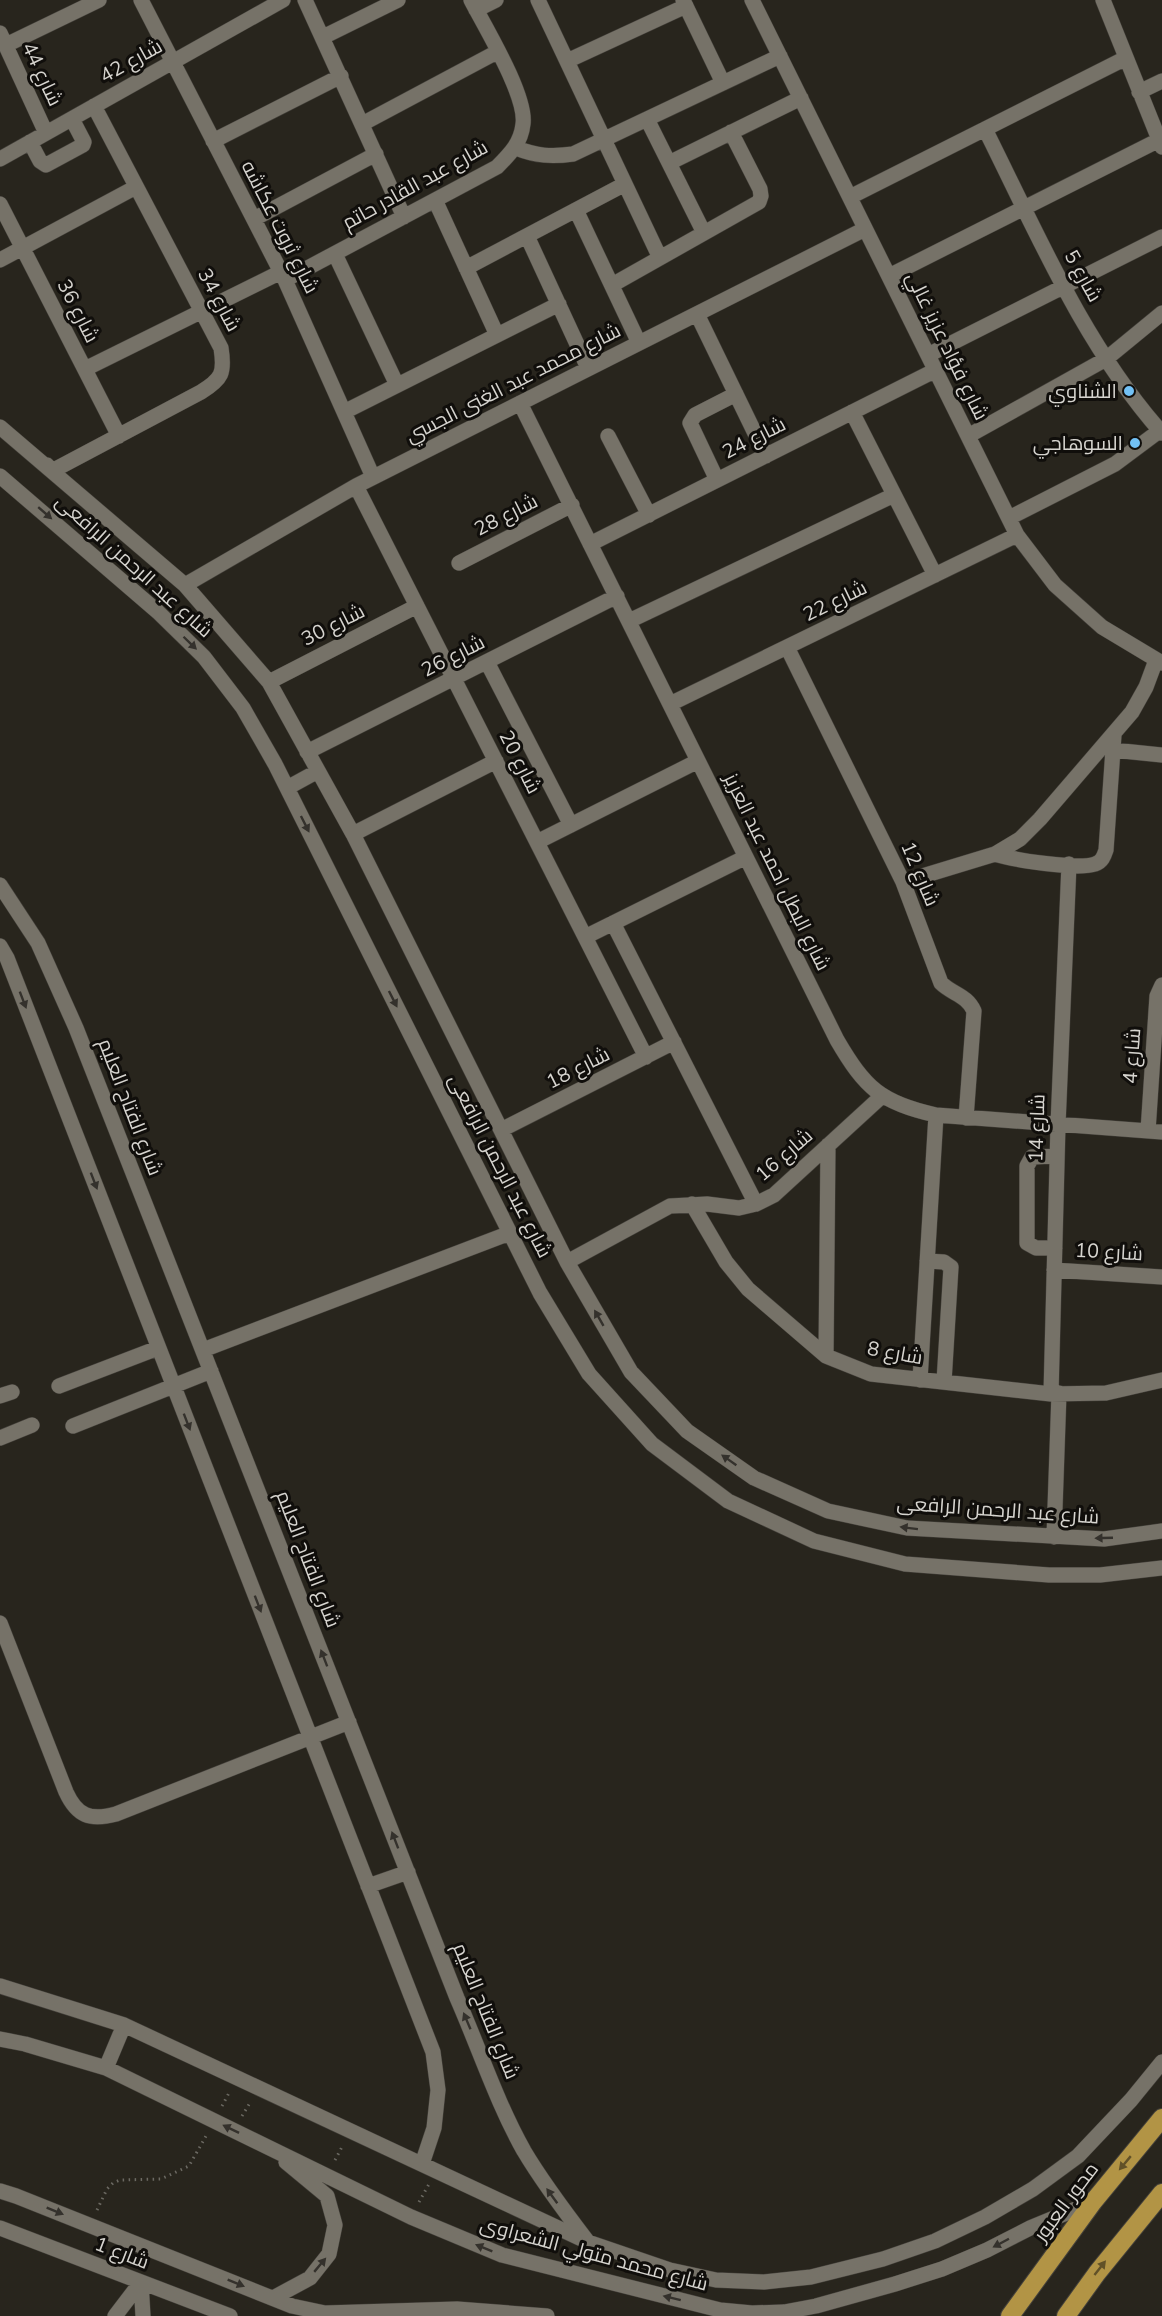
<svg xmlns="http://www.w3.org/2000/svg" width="1162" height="2316" font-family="'Nunito Sans',Cairo,sans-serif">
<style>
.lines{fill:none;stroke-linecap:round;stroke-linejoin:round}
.minor-casing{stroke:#44413b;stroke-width:16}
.highway-casing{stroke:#44413b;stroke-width:20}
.path{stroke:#6c6a63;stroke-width:3;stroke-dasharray:1.5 4.5;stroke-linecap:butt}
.minor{stroke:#767268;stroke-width:15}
.highway{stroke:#b29445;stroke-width:18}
.oneway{fill:#34312c}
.oneway2{fill:#615128}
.poi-dot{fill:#72c1f5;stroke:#100e0b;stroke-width:2}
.labels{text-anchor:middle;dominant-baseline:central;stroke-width:6;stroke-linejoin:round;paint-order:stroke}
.street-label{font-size:20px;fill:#d6d4cf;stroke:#100e0b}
.poi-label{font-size:20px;fill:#d6d4cf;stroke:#100e0b;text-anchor:end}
</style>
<rect width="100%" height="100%" fill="#28251d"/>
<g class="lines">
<g class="minor-casing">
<path id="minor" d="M 141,0 L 285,280 L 373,477
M 305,0 L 404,217
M 538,0 L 660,258
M 683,0 L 723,83
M 752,0 L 1017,535 L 1055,585 L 1102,627 L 1162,663
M 1103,0 L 1162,147
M 476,10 L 496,0
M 0,33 L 46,133
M 323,37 L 398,0
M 6,45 L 99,0
M 567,61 L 686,6
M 1139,92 L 1162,81
M 647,119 L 704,233
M 362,124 L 497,52
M 985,129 C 1037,233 1084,345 1162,433
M 213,141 L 341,76
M 30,142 L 40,161 L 46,165 L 83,145 L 84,142 L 72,119
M 516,148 C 536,156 552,157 573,154 L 780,56
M 0,159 L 283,0
M 669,163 L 801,98
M 850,197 L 1126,58
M 435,200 L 497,335
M 0,204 L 119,436
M 576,210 L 639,343
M 254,219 L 376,154
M 527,236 L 588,368
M 335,254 L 397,385
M 0,260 L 136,187
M 466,268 L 625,184
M 889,276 L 1159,140
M 285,280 L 497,167 C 510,154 521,143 523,124 C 527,96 485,27 471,0
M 612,285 L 759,202 L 761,196 L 760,189 L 731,132
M 697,314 L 766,456
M 928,355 L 1162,237
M 85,369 L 281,272
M 520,403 L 837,1040 C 865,1088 881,1103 936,1115 L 1162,1132
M 344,412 L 559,304
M 852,412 L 935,575
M 0,427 L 185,585 L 269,682 L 353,834 L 567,1262 L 631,1372 L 687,1431 L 754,1478 L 828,1511 L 907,1528 L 1104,1539 L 1162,1531
M 608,436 L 649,515
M 968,436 L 1106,359 L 1162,313
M 47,465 L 52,471 L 201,392 C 222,379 225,373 221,348 L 94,106
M 0,476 L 158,612 L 204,657 L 243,708 L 275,764 L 540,1293 L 589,1374 L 652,1444 L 728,1501 L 814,1541 L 905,1564 L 1049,1575 L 1100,1575 L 1162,1568
M 717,480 L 690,423 L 695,415 L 736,394
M 356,486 L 646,1057
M 1009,518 L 1115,464 L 1162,429
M 590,544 L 936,370
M 459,563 L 572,505
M 185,585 L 356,486 L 865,229
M 629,621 L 894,495
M 787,647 L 903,882 L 941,983 C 952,994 967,995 974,1011 L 966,1118
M 487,662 L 571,825
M 269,682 L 417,606
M 670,704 L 1017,535
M 1113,750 L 1162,755
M 307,752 L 617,596
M 287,788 L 318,771
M 353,834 L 496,761
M 537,842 L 698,761
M 995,854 C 1014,860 1077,870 1095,864 C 1102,862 1104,856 1106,850 L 1114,735
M 903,882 L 995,854 L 1020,839 L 1040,819 L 1132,712 L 1146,687 L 1156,660
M 0,885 L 38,943 L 76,1028 L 457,1998 C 479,2048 497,2103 524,2151 C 543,2183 565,2212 588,2242
M 613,923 L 756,1204
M 585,937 L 746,857
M 0,946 L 7,958 L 433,2052 L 438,2090 L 434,2128 L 422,2164
M 501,1130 L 674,1042
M 1148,1131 L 1157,996 L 1162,985
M 692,1204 L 726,1262 L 748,1289 L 826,1356 L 871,1374 L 1051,1394 L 1106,1393 L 1162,1380
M 1055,1248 L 1036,1248 L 1027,1243 L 1027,1166 L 1032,1157 L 1057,1156
M 927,1261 L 944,1262 L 951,1267 L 944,1382
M 567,1262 L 670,1206 L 707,1204 L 739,1208 L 756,1204 L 774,1195 L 882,1096
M 1054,1270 L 1162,1277
M 203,1350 L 510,1233
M 826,1356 L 828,1145
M 920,1380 L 936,1115
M 59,1386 L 158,1348
M 1051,1394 L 1058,1125 L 1069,864
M 0,1396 L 12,1392
M 73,1426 L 211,1371
M 0,1438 L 32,1425
M 1054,1537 L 1059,1393
M 0,1623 L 66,1792 C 77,1816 90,1821 116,1814 L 349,1722
M 368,1886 L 408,1872
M 0,1986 L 124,2025 L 588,2242 L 670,2270 L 716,2280 L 764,2282 L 811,2277 L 883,2259 L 935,2241 L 985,2217 L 1033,2189 L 1078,2156 L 1131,2100 L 1162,2062
M 0,2039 L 25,2044 L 106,2068 L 411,2217 L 502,2255 L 720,2310 L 752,2313 L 784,2312 L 816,2306 L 895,2284 L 942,2269 L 987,2250 L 1030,2228 L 1093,2202
M 106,2068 L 124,2025
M 0,2191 L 16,2196 L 292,2306 L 325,2313 L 457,2309 L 547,2316
M 0,2228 L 230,2316
M 141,2282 L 143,2316
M 273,2298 L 310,2278 L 329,2254 L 335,2225 L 327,2196 L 286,2162
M 115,2316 L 141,2282"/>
</g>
<g class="highway-casing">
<path id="highway" d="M 1010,2316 L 1093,2202 L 1162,2118
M 1066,2316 L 1097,2273 L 1162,2193"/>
</g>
<path class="path" d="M 222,2106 L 230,2091
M 242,2116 L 251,2101
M 335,2160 L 343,2145
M 419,2202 L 429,2184
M 97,2210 L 107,2189 L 113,2183 L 120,2180 L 161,2179 L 189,2166 L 206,2136
M 509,2239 L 514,2226"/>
<use href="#minor" class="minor"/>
<use href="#highway" class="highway"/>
</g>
<defs><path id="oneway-solid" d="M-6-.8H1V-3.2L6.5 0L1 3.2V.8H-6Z" transform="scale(1.5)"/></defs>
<g class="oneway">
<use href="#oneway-solid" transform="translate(45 513) rotate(41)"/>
<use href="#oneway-solid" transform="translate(190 643) rotate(44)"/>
<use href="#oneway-solid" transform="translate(305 824) rotate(63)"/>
<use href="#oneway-solid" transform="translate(393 999) rotate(63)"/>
<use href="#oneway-solid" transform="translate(23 1000) rotate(69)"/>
<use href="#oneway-solid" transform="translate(94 1181) rotate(69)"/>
<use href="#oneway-solid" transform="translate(599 1318) rotate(-120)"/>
<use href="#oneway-solid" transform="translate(187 1422) rotate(69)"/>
<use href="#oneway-solid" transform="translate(729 1460) rotate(-145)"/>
<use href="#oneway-solid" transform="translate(909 1528) rotate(-173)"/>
<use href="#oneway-solid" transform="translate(1104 1538) rotate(178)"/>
<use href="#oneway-solid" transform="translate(258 1604) rotate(69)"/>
<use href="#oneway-solid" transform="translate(324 1658) rotate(-111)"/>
<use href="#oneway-solid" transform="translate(395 1840) rotate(-111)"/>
<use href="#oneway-solid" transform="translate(467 2021) rotate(-113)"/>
<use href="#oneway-solid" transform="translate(231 2129) rotate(-154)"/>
<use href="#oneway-solid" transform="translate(552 2196) rotate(-126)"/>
<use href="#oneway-solid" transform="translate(55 2211) rotate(22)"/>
<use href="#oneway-solid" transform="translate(1001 2243) rotate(152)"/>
<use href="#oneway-solid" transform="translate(484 2248) rotate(-158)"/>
<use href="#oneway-solid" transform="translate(320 2265) rotate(-50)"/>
<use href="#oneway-solid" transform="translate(236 2283) rotate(22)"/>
<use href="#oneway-solid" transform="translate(672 2298) rotate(-166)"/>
</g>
<g class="oneway2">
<use href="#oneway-solid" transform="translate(1125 2163) rotate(130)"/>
<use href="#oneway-solid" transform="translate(1100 2268) rotate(-52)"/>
</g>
<g class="poi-dot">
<circle cx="1129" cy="391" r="6"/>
<circle cx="1135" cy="443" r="6"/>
</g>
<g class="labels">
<g class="street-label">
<text transform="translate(131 61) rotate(-29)">شارع 42</text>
<text transform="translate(42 74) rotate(65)">شارع 44</text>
<text transform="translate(415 185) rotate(-29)">شارع عبد القادر حاتم</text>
<text transform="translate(280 227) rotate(63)">شارع ثروت عكاشه</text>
<text transform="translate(1083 276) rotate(61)">شارع 5</text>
<text transform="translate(219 300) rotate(62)">شارع 34</text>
<text transform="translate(78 311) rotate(63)">شارع 36</text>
<text transform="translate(947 346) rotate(64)">شارع فؤاد عزيز غالي</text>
<text transform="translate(513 383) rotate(-27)">شارع محمد عبد الغنى الجسي</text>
<text transform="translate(754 438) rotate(-27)">شارع 24</text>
<text transform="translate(506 515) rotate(-27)">شارع 28</text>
<text transform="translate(134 566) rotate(42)">شارع عبد الرحمن الرافعى</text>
<text transform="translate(835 601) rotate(-26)">شارع 22</text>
<text transform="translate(333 625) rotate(-27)">شارع 30</text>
<text transform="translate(453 656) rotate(-27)">شارع 26</text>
<text transform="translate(520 762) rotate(63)">شارع 20</text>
<text transform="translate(777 872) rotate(64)">شارع البطل احمد عبد العزيز</text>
<text transform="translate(920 874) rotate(67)">شارع 12</text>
<text transform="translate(1132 1056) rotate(-86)">شارع 4</text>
<text transform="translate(578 1068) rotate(-27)">شارع 18</text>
<text transform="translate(130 1107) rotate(69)">شارع الفتاح العليم</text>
<text transform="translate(1037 1128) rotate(-88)">شارع 14</text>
<text transform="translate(784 1155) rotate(-41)">شارع 16</text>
<text transform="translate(500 1166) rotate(63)">شارع عبد الرحمن الرافعى</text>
<text transform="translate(1109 1252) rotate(3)">شارع 10</text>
<text transform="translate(895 1353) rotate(10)">شارع 8</text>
<text transform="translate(998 1510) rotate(4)">شارع عبد الرحمن الرافعى</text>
<text transform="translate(308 1559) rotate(69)">شارع الفتاح العليم</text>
<text transform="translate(486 2011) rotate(68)">شارع الفتاح العليم</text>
<text transform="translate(1066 2202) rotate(-53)">محور العبور</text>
<text transform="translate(122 2253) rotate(21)">شارع 1</text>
<text transform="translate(594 2254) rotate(15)">شارع محمد متولي الشعراوى</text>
</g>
<g class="poi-label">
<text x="1117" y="391">الشناوي</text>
<text x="1123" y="443">السوهاجي</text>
</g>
</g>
</svg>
